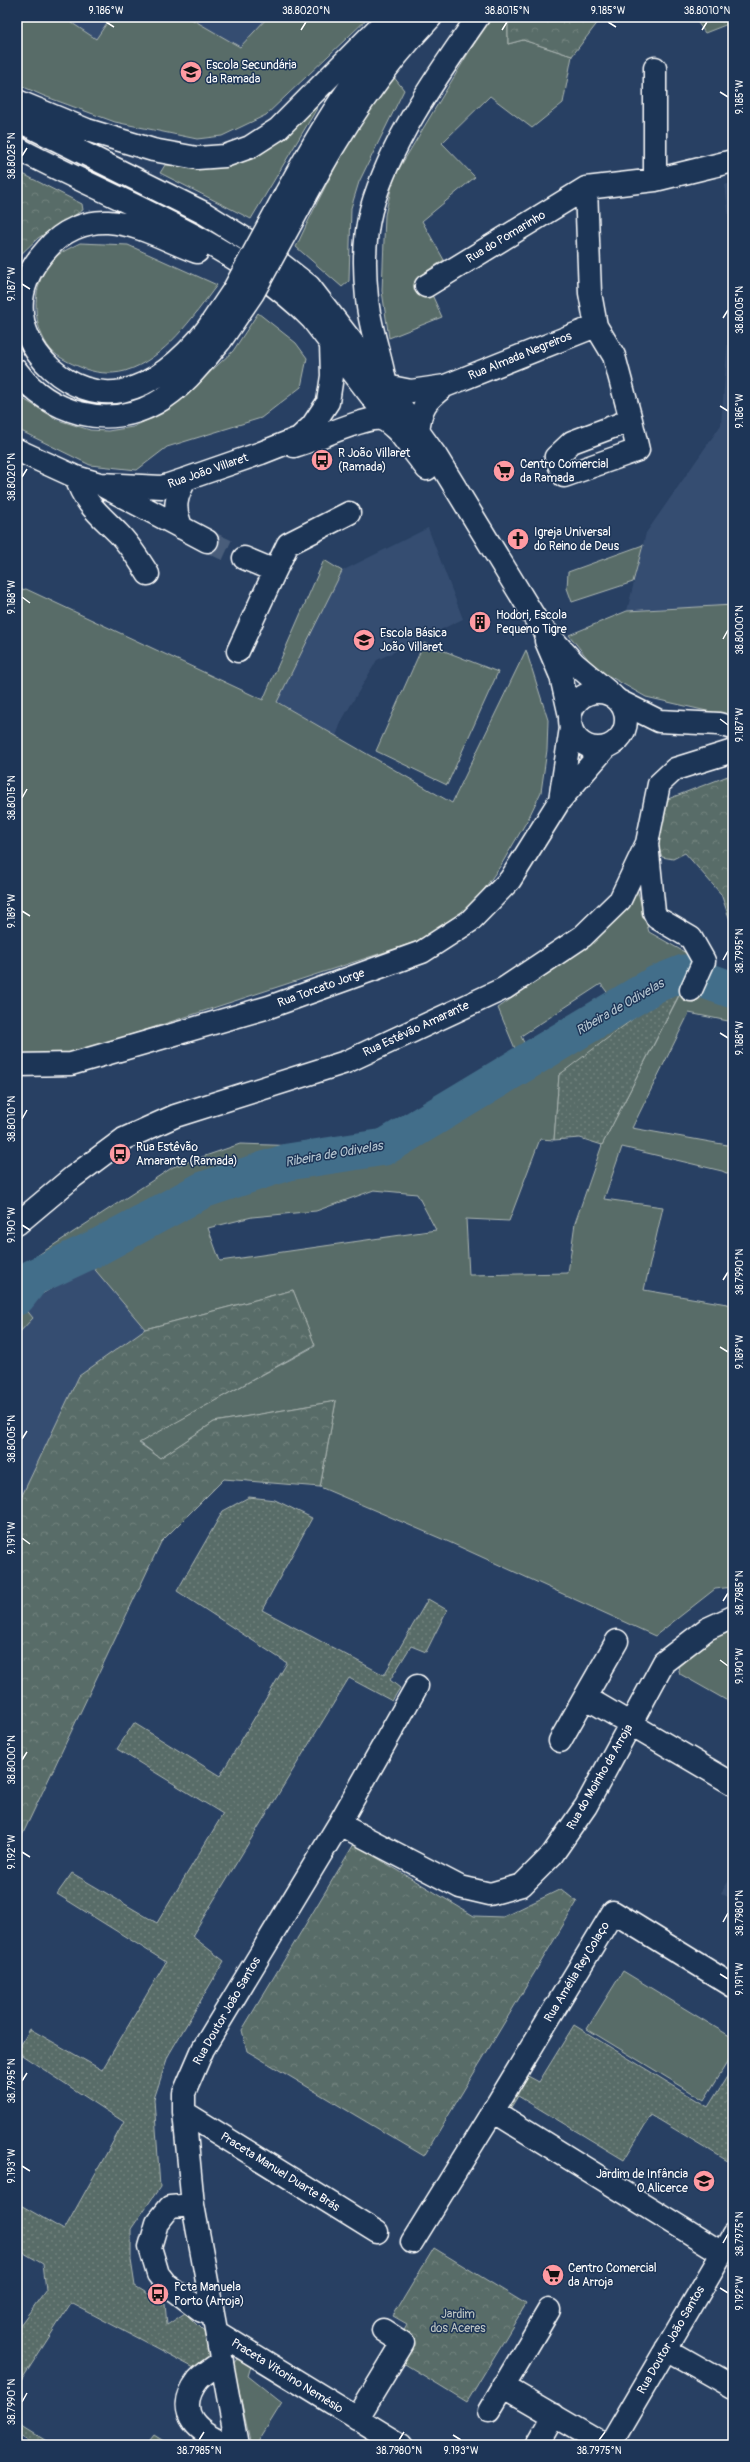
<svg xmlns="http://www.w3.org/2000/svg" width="750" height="2462" font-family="Pangolin,sans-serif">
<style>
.built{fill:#364d71}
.grass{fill:#596c67;stroke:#acb6b3;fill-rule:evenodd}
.forest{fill:url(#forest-crowns);stroke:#acb6b3}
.garden{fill:url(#garden-dots);stroke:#acb6b3}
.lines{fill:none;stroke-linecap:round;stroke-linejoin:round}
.river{stroke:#436e8a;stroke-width:37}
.street-tunnel{stroke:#485d7a;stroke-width:22;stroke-dasharray:22 11;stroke-linecap:butt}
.street-casing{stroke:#fff;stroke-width:25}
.secondary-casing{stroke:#fff;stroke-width:25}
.primary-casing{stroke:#fff;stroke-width:25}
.street{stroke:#1d3557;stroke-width:22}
.secondary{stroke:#1d3557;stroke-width:22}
.primary{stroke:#1d3557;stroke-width:22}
.primary-bridge-casing{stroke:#fff;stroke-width:25;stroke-linecap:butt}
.primary-bridge{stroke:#1d3557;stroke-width:22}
.ticks{fill:none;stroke:#fff;stroke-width:1.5}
.labels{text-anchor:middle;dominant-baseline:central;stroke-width:3;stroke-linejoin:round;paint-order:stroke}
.poi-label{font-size:12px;fill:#fff;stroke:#1d3557;text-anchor:start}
.street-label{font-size:12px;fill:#fff;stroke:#1d3557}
.park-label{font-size:12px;fill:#bdc4c2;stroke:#1d3557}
.water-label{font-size:13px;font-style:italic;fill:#b4c5d0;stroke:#1d3557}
.neatline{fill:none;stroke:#fff;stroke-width:1.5}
.ticks-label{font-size:10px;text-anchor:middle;fill:#fff}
</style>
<defs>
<pattern id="forest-crowns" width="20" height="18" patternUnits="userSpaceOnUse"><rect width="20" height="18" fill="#596c67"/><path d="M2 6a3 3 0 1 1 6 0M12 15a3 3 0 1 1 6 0" fill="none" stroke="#72827e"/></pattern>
<pattern id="garden-dots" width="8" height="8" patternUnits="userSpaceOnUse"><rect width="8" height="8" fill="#596c67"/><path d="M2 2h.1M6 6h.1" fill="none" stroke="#72827e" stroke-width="1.8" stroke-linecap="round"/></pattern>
</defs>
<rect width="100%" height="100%" fill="#284063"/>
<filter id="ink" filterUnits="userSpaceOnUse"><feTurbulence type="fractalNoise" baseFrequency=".025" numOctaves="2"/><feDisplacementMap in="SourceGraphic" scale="8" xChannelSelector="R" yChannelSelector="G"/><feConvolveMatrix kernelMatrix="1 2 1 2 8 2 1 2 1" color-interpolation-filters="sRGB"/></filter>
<g filter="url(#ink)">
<path class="built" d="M 63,17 L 304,17 L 196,105 Z
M 733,182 L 733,252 L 725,185 Z
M 733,276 L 733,605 L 627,611 L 646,533 L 721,425 Z
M 428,528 L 463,619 L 377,660 L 342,720 L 336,736 L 277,701 L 342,571 Z
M 91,1265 L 145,1329 L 79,1376 L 17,1506 L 17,1335 L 33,1318 L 23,1307 Z
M 733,1874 L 733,1900 L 721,1893 Z"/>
<path class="grass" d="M 17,17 L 63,17 L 96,39 L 111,17 L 188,17 L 240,47 L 268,17 L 369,17 L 266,115 L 222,136 L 197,139 L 115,122 L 44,96 L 17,84 Z
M 492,17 L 508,17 L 508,44 L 523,40 L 572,56 L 563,103 L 532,128 L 490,96 L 442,143 L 475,177 L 422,221 L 444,260 L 419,276 L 433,297 L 442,317 L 389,338 L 382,291 L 385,215 L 394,177 L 475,42 Z
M 393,76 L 404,90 L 359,182 L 351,208 L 349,281 L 342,287 L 296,247 C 324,187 353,129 393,76 Z
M 315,100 L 319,105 L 251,219 L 160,173 L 165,165 L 219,165 Z
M 80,243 L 128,245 L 217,285 C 193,317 165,359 125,371 C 110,375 94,373 80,367 C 70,363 59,358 51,350 C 32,327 31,290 48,265 C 54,255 70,248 80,243 Z
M 258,313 L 296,343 L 307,358 L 301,387 L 261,418 L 167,447 L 137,470 L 90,465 L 17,429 L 17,400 L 20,397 L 58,420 L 90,430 L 108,431 L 133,427 L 171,408 L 233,351 Z
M 643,545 L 633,582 L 572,602 L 567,588 L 568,572 Z
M 324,560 L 342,571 L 277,702 L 452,803 L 526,650 L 548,720 L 547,750 L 541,792 L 528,819 L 501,865 L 478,898 L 437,935 L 78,1052 L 17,1057 L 17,591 L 26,589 L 263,700 Z
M 733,605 L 733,717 L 646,697 L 595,668 L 569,635 L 627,611 Z
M 424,643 L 498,672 L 447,785 L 376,751 Z
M 637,889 L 649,932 L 695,958 L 733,972 L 733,1022 L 689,1013 L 632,1128 L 733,1146 L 733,1176 L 722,1171 L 622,1147 L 604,1199 L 663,1207 L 644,1290 L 733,1305 L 733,1587 L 715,1589 L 655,1636 L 449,1542 L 320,1487 L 336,1401 L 214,1422 L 160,1458 L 139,1442 L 315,1346 L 293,1290 L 145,1329 L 91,1265 L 42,1294 L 23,1265 L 173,1167 L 240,1144 L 301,1146 L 343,1140 L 405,1123 L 519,1058 L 498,1008 L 567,959 ZM 601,984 L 612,999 L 528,1052 L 521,1036 ZM 683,988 L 602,1145 L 575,1223 L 568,1273 L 469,1275 L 466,1219 L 509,1221 L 540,1139 L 554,1140 L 559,1075 ZM 374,1190 L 417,1194 L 436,1230 L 220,1261 L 208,1228 L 252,1217 L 316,1211 Z
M 17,1298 L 33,1318 L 17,1335 Z
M 733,1623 L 733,1704 L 680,1674 L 678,1667 L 726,1625 Z
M 623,1971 L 733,2038 L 733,2053 L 704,2100 L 587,2029 Z
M 237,2359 L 252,2363 L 248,2376 L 282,2403 L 256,2445 L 251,2445 L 233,2364 Z"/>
<path class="forest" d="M 508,17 L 602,17 L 572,56 L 523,40 L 508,44 Z
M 694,17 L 733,17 L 733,22 L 705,33 Z
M 17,171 L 82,204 L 83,210 L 38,238 L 17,258 Z
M 733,774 L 733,929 L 721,894 L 685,853 L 673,859 L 662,857 L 654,833 L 668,799 Z
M 293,1290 L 315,1345 L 139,1443 L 160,1458 L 214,1422 L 336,1401 L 320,1487 L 224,1479 L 161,1542 L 17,1846 L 17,1506 L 79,1376 L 145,1329 Z
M 354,1844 L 474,1916 L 503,1917 L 561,1889 L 577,1902 L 424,2156 L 247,2051 L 242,2030 Z
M 434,2248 L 526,2304 L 467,2402 L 400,2361 L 401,2335 L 407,2324 L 393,2316 Z"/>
<path class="garden" d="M 683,987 L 602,1145 L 580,1138 L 554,1140 L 559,1075 L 671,990 Z
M 249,1497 L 275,1500 L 312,1518 L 262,1610 L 384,1675 L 428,1599 L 447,1610 L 426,1652 L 411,1646 L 390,1680 L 400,1688 L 392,1701 L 349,1678 L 192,1936 L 224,1961 L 168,2056 L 154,2099 L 160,2187 L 131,2229 L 131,2260 L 135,2286 L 165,2304 L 167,2325 L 185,2313 L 204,2332 L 211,2360 L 198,2370 L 71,2303 L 17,2387 L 17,2329 L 46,2290 L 43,2264 L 17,2249 L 17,2203 L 64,2230 L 124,2122 L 17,2052 L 30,2029 L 102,2070 L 166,1962 L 57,1894 L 72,1873 L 157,1923 L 223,1814 L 117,1749 L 134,1723 L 220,1776 L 287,1663 L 177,1591 L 223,1511 Z
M 574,2025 L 708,2107 L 733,2067 L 733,2160 L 731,2163 L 651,2115 L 624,2160 L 518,2096 L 510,2109 L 507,2107 L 526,2075 L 539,2082 Z
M 17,2423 L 53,2445 L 34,2445 L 17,2434 Z
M 154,2435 L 170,2445 L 146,2445 Z"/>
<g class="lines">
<path class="river" d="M 17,1297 L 32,1278 L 98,1247 L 203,1190 L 288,1162 L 385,1147 L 656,984 L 684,973 L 733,990"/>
<path class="street-tunnel" d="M 207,541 L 244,558"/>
<g class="street-casing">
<path id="street" d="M 655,68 L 655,180
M 586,188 L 655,180 L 733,161
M 426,286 L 586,188 L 590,293 L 596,326 L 614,356 L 631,420 L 572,442 L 556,457 L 564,476 L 638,450 L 631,420
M 386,386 L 411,391 L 445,386 L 596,326
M 418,431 C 421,407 425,401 445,386
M 294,446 C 314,441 363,417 380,419 C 387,420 394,428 400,433
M 17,450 L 76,477 L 100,484 L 162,487 L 186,479 L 261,453 L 299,438 L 312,426 L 328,402 L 332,376 L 331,344
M 76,477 C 83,502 100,515 118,533 C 130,545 139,560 148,574
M 105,487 L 207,541
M 182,528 C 173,509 175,497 186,479
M 244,558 L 275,571 L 288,544 L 349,513
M 238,651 L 275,571
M 647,843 L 654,912 L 657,918 L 691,938 L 704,961 L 691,990
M 17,1224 L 73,1177 L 124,1139 L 175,1116 L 346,1062 L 505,988 L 583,936 L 620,900 L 647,843 L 659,784 L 675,769 L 733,751
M 585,1697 L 617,1641
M 560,1741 L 585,1697 L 733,1784
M 339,1824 L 460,1887 L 490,1894 L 522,1885 L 552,1855 L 586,1806 L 664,1662 L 707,1629 L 733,1617
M 184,2112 L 377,2232
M 193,2205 L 170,2207 L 157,2223 L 150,2247 L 158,2274 L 165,2283 L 202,2311 L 213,2315
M 412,2242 L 493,2111
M 722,2253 L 493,2111 L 613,1912 L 733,1986
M 218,2333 L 401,2445
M 666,2349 L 733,2387
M 222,2361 C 215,2367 204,2373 198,2380 C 172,2414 200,2434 231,2445
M 503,2386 L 604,2445
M 489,2411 L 549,2310
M 357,2419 L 403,2343 L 383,2330
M 237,2445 L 193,2205 L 184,2112 L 184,2093 L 203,2049 L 339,1824 L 417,1686
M 537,2445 L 554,2415
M 610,2445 L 733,2235"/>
</g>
<g class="secondary-casing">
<path id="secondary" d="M570 720a28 28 0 1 1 56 0a28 28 0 1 1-56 0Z
M 621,702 L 659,721 L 719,724 L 733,728
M 560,800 L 571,728
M 17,1065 L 71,1064 L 269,1007 L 422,952 L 470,921 L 510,880 L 560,800 L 606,747"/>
</g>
<g class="primary-casing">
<path id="primary" d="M 17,101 L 87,130 L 153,150 L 197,158 L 225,156 L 250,147 L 278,129 L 389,17
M 17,120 L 204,213 L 263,250 L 309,286 L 373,369 L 436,456 L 538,623 L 575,664 L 612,695
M 17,148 C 110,198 238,243 312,319 L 427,469
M 286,193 C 321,129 356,70 406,17
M 303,201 C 338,134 378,72 431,17
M 197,252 C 167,241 140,224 108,222 C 85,221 62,231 47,249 C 34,263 24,280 22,300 C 17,351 71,401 122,391 C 158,383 186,356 208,328
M 17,371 C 49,414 108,430 156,403 C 183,388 202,363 221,340
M 385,381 C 380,353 369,326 367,298 C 364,270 364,237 371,210 C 391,140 437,76 478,17
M 546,641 L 561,676 L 570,716"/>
</g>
<use href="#street" class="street"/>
<use href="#secondary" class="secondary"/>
<use href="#primary" class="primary"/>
<g class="primary-bridge-casing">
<path id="primary-bridge" d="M 208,328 L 233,291 L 286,193
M 221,340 L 253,293 L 303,201"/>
</g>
<use href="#primary-bridge" class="primary-bridge"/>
</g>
</g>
<path class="ticks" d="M 106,22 L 114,27M 608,22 L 616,27M 301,30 L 306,22M 502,30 L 507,22M 702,30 L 707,22M 720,92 L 728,97M 22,156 L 27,148M 22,284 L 30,289M 723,318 L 728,310M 720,406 L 728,411M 22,477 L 27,469M 22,597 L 30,603M 723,639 L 728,630M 720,719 L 728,725M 22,798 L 27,789M 22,911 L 30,916M 723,960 L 728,951M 720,1033 L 728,1038M 22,1119 L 27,1110M 22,1225 L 30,1230M 723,1280 L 728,1272M 720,1347 L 728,1352M 22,1439 L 27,1431M 22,1538 L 30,1544M 723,1601 L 728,1593M 720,1660 L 728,1666M 22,1760 L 27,1752M 22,1852 L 30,1857M 723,1922 L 728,1913M 720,1974 L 728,1979M 22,2081 L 27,2073M 22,2166 L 30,2171M 723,2243 L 728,2234M 720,2288 L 728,2293M 22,2402 L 27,2393M 453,2435 L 461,2440M 199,2440 L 204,2432M 399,2440 L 404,2432M 599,2440 L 605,2432"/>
<defs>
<g id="school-disc" transform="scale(1.15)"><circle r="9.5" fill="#ff9aa2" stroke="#1d3557"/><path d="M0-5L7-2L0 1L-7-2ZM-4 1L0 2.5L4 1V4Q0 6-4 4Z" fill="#111"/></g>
<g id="bus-disc" transform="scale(1.15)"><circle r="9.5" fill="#ff9aa2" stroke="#1d3557"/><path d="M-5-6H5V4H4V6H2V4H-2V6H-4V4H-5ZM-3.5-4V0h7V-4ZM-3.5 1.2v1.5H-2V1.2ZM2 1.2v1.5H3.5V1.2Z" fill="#111"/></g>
<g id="supermarket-disc" transform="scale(1.15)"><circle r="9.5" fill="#ff9aa2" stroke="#1d3557"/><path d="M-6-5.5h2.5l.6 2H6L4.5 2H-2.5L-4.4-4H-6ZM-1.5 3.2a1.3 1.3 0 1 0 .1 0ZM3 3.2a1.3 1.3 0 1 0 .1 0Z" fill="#111"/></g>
<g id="church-disc" transform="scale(1.15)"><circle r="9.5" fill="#ff9aa2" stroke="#1d3557"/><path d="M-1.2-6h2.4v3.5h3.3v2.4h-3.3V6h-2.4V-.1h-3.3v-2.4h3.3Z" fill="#111"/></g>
<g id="building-disc" transform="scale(1.15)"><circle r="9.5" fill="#ff9aa2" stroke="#1d3557"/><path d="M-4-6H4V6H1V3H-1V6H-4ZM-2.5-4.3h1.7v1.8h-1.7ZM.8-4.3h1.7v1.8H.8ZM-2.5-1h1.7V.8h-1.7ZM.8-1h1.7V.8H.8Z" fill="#111"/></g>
</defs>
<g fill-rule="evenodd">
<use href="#school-disc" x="191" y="72"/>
<use href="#bus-disc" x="322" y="460"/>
<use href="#supermarket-disc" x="504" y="471"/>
<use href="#church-disc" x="518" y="539"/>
<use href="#building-disc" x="480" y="622"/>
<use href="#school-disc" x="364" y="640"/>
<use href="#bus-disc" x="120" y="1154"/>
<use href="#school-disc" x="704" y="2181"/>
<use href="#supermarket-disc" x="553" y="2275"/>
<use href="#bus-disc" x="158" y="2294"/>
</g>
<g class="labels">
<g class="poi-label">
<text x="206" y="65">Escola Secundária<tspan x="206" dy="14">da Ramada</tspan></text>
<text x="338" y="453">R João Villaret<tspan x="338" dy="14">(Ramada)</tspan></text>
<text x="520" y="464">Centro Comercial<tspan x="520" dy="14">da Ramada</tspan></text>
<text x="534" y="532">Igreja Universal<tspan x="534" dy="14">do Reino de Deus</tspan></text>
<text x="496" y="615">Hodori, Escola<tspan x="496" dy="14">Pequeno Tigre</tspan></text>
<text x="380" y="633">Escola Básica<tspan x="380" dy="14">João Villaret</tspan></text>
<text x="136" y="1147">Rua Estêvão<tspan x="136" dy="14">Amarante (Ramada)</tspan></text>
<text x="688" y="2174" text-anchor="end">Jardim de Infância<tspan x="688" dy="14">O Alicerce</tspan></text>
<text x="568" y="2268">Centro Comercial<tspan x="568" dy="14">da Arroja</tspan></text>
<text x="174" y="2287">Pcta Manuela<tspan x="174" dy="14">Porto (Arroja)</tspan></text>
</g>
<g class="street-label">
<text transform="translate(506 237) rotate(-31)">Rua do Pomarinho</text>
<text transform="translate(520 356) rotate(-22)">Rua Almada Negreiros</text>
<text transform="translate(208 471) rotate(-19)">Rua João Villaret</text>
<text transform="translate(321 988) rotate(-20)">Rua Torcato Jorge</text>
<text transform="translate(416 1029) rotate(-25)">Rua Estêvão Amarante</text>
<text transform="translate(600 1777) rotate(-60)">Rua do Moinho da Arroja</text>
<text transform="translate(577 1972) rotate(-59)">Rua Amélia Rey Colaço</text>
<text transform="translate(227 2011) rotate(-60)">Rua Doutor João Santos</text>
<text transform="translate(280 2172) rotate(32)">Praceta Manuel Duarte Brás</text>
<text transform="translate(671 2340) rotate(-60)">Rua Doutor João Santos</text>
<text transform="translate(287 2376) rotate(32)">Praceta Vitorino Nemésio</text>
</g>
<g class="park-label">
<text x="458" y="2314">Jardim<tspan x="458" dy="14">dos Aceres</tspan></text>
</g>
<g class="water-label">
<text transform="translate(620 1007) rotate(-30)">Ribeira de Odivelas</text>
<text transform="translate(334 1154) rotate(-10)">Ribeira de Odivelas</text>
</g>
</g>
<rect width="750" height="2462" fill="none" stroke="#1d3557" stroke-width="44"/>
<rect x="22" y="22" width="706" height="2418" class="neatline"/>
<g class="ticks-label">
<text x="106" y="14">9.186°W</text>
<text x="306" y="14">38.8020°N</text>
<text x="507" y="14">38.8015°N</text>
<text x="608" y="14">9.185°W</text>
<text x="707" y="14">38.8010°N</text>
<text transform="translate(739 97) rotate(-90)" y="4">9.185°W</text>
<text transform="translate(11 156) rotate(-90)" y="4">38.8025°N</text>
<text transform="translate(11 284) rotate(-90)" y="4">9.187°W</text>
<text transform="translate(739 310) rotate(-90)" y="4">38.8005°N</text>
<text transform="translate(739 411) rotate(-90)" y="4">9.186°W</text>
<text transform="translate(11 477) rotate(-90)" y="4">38.8020°N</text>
<text transform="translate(11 597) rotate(-90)" y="4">9.188°W</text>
<text transform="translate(739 630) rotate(-90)" y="4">38.8000°N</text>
<text transform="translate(739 725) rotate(-90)" y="4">9.187°W</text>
<text transform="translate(11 798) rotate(-90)" y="4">38.8015°N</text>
<text transform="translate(11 911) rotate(-90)" y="4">9.189°W</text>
<text transform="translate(739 951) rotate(-90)" y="4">38.7995°N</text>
<text transform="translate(739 1038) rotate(-90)" y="4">9.188°W</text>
<text transform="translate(11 1119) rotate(-90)" y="4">38.8010°N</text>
<text transform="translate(11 1225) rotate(-90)" y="4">9.190°W</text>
<text transform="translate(739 1272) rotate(-90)" y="4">38.7990°N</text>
<text transform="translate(739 1352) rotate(-90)" y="4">9.189°W</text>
<text transform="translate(11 1439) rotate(-90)" y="4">38.8005°N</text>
<text transform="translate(11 1538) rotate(-90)" y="4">9.191°W</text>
<text transform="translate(739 1593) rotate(-90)" y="4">38.7985°N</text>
<text transform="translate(739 1666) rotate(-90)" y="4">9.190°W</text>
<text transform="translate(11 1760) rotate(-90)" y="4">38.8000°N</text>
<text transform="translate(11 1852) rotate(-90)" y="4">9.192°W</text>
<text transform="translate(739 1913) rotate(-90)" y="4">38.7980°N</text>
<text transform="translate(739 1979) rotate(-90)" y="4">9.191°W</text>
<text transform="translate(11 2081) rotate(-90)" y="4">38.7995°N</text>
<text transform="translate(11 2166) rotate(-90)" y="4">9.193°W</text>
<text transform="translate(739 2234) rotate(-90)" y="4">38.7975°N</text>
<text transform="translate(739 2293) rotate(-90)" y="4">9.192°W</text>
<text transform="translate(11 2402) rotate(-90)" y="4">38.7990°N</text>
<text x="199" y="2454">38.7985°N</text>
<text x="399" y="2454">38.7980°N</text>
<text x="461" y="2454">9.193°W</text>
<text x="599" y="2454">38.7975°N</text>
</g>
</svg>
